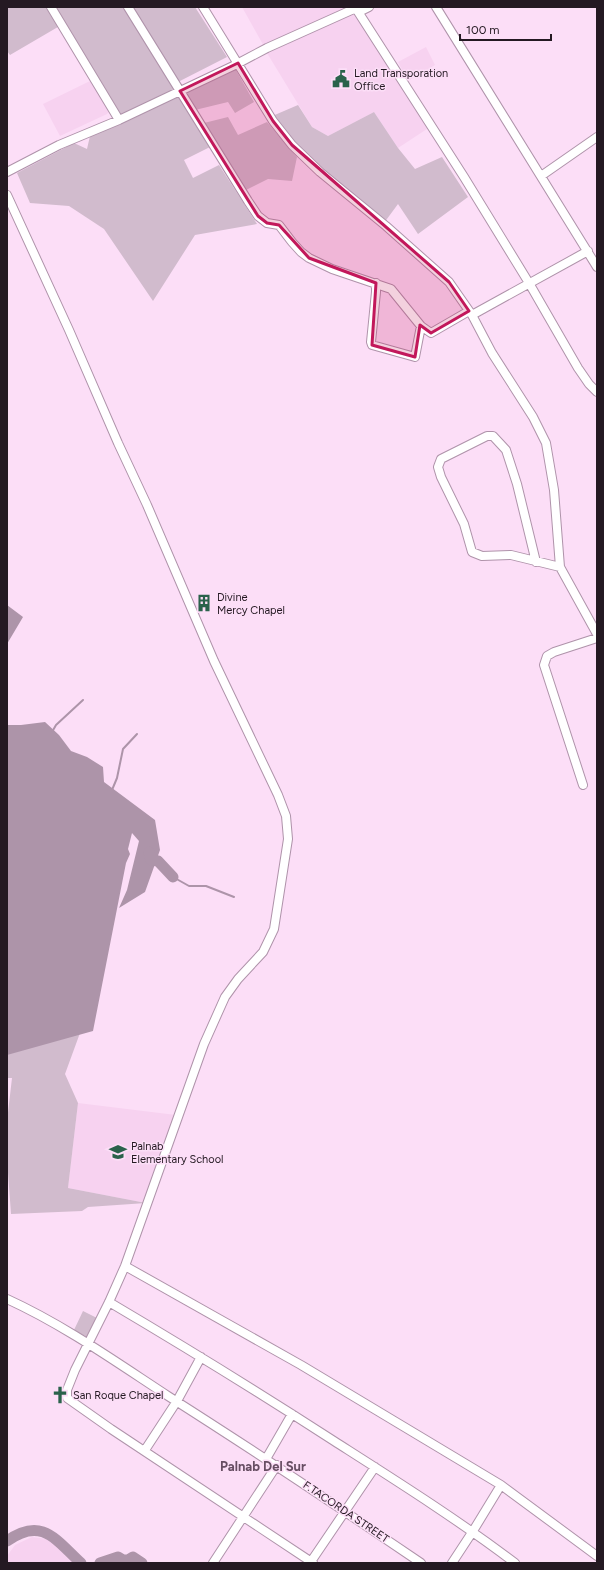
<svg xmlns="http://www.w3.org/2000/svg" width="604" height="1570" font-family="Figtree,sans-serif">
<style>
.built{fill:#f7d2f0}
.green{fill:#d1bbcd}
.water{fill:#ad94a9}
.lines{fill:none;stroke-linecap:round;stroke-linejoin:round}
.stream{stroke:#ad94a9;stroke-width:2}
.river{stroke:#ad94a9;stroke-width:11}
.minor-casing{stroke:#af93aa;stroke-width:10}
.minor{stroke:#fff;stroke-width:8}
.marked{fill:#c2185b;fill-opacity:0.2;stroke:#c2185b;stroke-width:3;stroke-linejoin:round}
.labels{text-anchor:middle;dominant-baseline:central;stroke-width:3;stroke-linejoin:round;paint-order:stroke}
.poi-label{font-size:11px;fill:#241922;stroke:#fcdef7;text-anchor:start}
.street-label{font-size:11px;fill:#241922;stroke:#fcdef7}
.quarter-label{font-size:13px;font-weight:bold;fill:#674e63;stroke:#fcdef7}
</style>
<rect width="100%" height="100%" fill="#fcdef7"/>
<path class="built" d="M 242,7 L 352,7 L 265,48 Z
M 355,13 L 430,127 L 398,148 L 374,112 L 328,136 L 312,127 L 267,53 Z
M 426,47 L 435,65 L 408,81 L 398,62 Z
M 90,81 L 110,110 L 107,114 L 60,136 L 43,104 Z
M 78,1103 L 176,1115 L 146,1203 L 68,1188 Z
M 32,1537 L 48,1539 L 63,1548 L 80,1563 L 7,1563 L 7,1556 L 15,1545 Z"/>
<path class="green" d="M 7,7 L 195,7 L 227,57 L 176,83 L 179,89 L 232,63 L 254,102 L 235,113 L 228,102 L 195,110 L 179,90 L 119,118 L 63,24 L 10,55 L 7,51 Z
M 178,93 L 210,147 L 184,160 L 193,178 L 219,165 L 257,224 L 195,235 L 153,301 L 104,229 L 69,206 L 30,203 L 17,173 L 74,143 L 87,149 L 90,136 Z
M 298,105 L 312,127 L 328,136 L 374,112 L 398,148 L 415,169 L 442,157 L 468,197 L 418,234 L 398,204 L 384,223 L 292,145 L 270,117 Z
M 228,117 L 238,135 L 267,122 L 297,157 L 292,181 L 268,179 L 246,190 L 204,123 Z
M 7,1010 L 80,1033 L 65,1074 L 78,1103 L 68,1188 L 146,1203 L 88,1207 L 82,1211 L 11,1214 L 7,1159 L 7,1121 L 12,1078 L 7,1078 Z
M 83,1311 L 97,1318 L 87,1337 L 74,1330 Z"/>
<path class="water" d="M 7,605 L 23,617 L 7,644 Z
M 45,722 L 59,735 L 71,751 L 87,757 L 103,767 L 104,782 L 155,820 L 160,850 L 145,892 L 119,908 L 127,890 L 139,841 L 132,833 L 128,849 L 130,854 L 126,863 L 93,1031 L 7,1055 L 7,725 L 21,725 Z"/>
<g class="lines">
<path class="stream" d="M 52,732 L 56,725 L 83,700
M 112,790 L 117,778 L 123,749 L 137,734
M 173,877 L 189,886 L 206,886 L 234,897"/>
<path class="river" d="M 149,852 L 151,860 L 158,861 L 173,877
M 7,1541 C 42,1516 56,1540 81,1563
M 100,1563 L 118,1557 L 123,1560 L 128,1560 L 133,1557 L 142,1563"/>
<g class="minor-casing">
<path id="minor" d="M 51,7 L 119,120
M 128,7 L 248,201 L 258,216 L 267,223 L 279,225 L 292,242 L 301,252 L 309,258 L 332,269 L 391,289 L 421,326 L 431,333 L 469,311
M 203,7 L 273,121 L 292,145 L 320,172 L 386,226 L 449,282 L 472,315 L 492,353 L 533,417 L 546,443 L 554,490 L 560,567 L 597,634
M 355,7 L 464,177 L 529,283 L 578,368 L 589,384 L 597,392
M 436,7 L 597,267
M 359,12 L 369,7
M 7,172 L 59,145 L 119,120 L 233,66 L 267,48 L 356,8
M 541,176 L 597,137
M 7,195 L 69,330 L 118,443 L 147,505 L 214,661 L 278,795 L 286,816 L 288,839 L 274,929 L 263,952 L 238,979 L 225,997 L 204,1044 L 125,1266 L 109,1302 L 75,1370 L 67,1390 L 67,1398 L 111,1429 L 313,1563
M 376,283 L 376,292 L 371,342 L 372,345 L 415,357 L 421,326
M 472,315 L 588,251
M 536,562 L 517,484 L 506,450 L 493,436 L 487,436 L 441,459 L 438,467 L 441,477 L 464,524 L 472,552 L 482,556 L 511,555 L 560,567
M 583,785 L 544,665 L 547,656 L 554,652 L 597,638
M 125,1266 L 301,1365 L 501,1485 L 597,1556
M 7,1299 C 64,1325 116,1362 168,1396 C 253,1450 337,1506 421,1563
M 109,1302 C 185,1347 260,1393 334,1441 C 395,1480 457,1519 515,1563
M 145,1450 L 177,1401 L 201,1357
M 266,1459 L 292,1414
M 213,1563 L 277,1465
M 310,1563 L 375,1467
M 452,1563 L 473,1531 L 501,1485"/>
</g>
<use href="#minor" class="minor"/>
</g>
<path class="marked" d="M 238,63 L 273,121 L 292,145 L 449,282 L 469,311 L 431,333 L 420,325 L 415,357 L 372,345 L 376,283 L 309,258 L 279,225 L 267,223 L 258,216 L 180,91 Z"/>
<defs>
<g id="civic-bare" transform="scale(1.38)"><path d="M-.6-6.5H3V-4.5H.6V-3L4-1V1h2V6H-6V1h2V-1L-.6-3ZM-1.2 2.5V6h2.4V2.5Z" fill="#2a624b" stroke="#fcdef7" stroke-width="2.5" paint-order="stroke"/></g>
<g id="building-bare" transform="scale(1.38)"><path d="M-4-6H4V6H1V3H-1V6H-4ZM-2.5-4.3h1.7v1.8h-1.7ZM.8-4.3h1.7v1.8H.8ZM-2.5-1h1.7V.8h-1.7ZM.8-1h1.7V.8H.8Z" fill="#2a624b" stroke="#fcdef7" stroke-width="2.5" paint-order="stroke"/></g>
<g id="school-bare" transform="scale(1.38)"><path d="M0-5L7-2L0 1L-7-2ZM-4 1L0 2.5L4 1V4Q0 6-4 4Z" fill="#2a624b" stroke="#fcdef7" stroke-width="2.5" paint-order="stroke"/></g>
<g id="church-bare" transform="scale(1.38)"><path d="M-1.2-6h2.4v3.5h3.3v2.4h-3.3V6h-2.4V-.1h-3.3v-2.4h3.3Z" fill="#2a624b" stroke="#fcdef7" stroke-width="2.5" paint-order="stroke"/></g>
</defs>
<g fill-rule="evenodd">
<use href="#civic-bare" x="341" y="79"/>
<use href="#building-bare" x="204" y="603"/>
<use href="#school-bare" x="118" y="1152"/>
<use href="#church-bare" x="60" y="1395"/>
</g>
<g class="labels">
<g class="poi-label">
<text x="354" y="73">Land Transporation<tspan x="354" dy="13">Office</tspan></text>
<text x="217" y="597">Divine<tspan x="217" dy="13">Mercy Chapel</tspan></text>
<text x="131" y="1146">Palnab<tspan x="131" dy="13">Elementary School</tspan></text>
<text x="73" y="1395">San Roque Chapel</text>
</g>
<g class="street-label">
<text transform="translate(346 1512) rotate(34)">F.TACORDA STREET</text>
</g>
<g class="quarter-label">
<text x="263" y="1466">Palnab Del Sur</text>
</g>
</g>
<rect width="604" height="1570" fill="none" stroke="#241922" stroke-width="16"/>
<path d="M460 34v6h91v-6" fill="none" stroke="#241922" stroke-width="2"/>
<text x="466" y="34" font-size="12" fill="#241922" stroke="#fcdef7" stroke-width="3" paint-order="stroke">100 m</text>
</svg>
